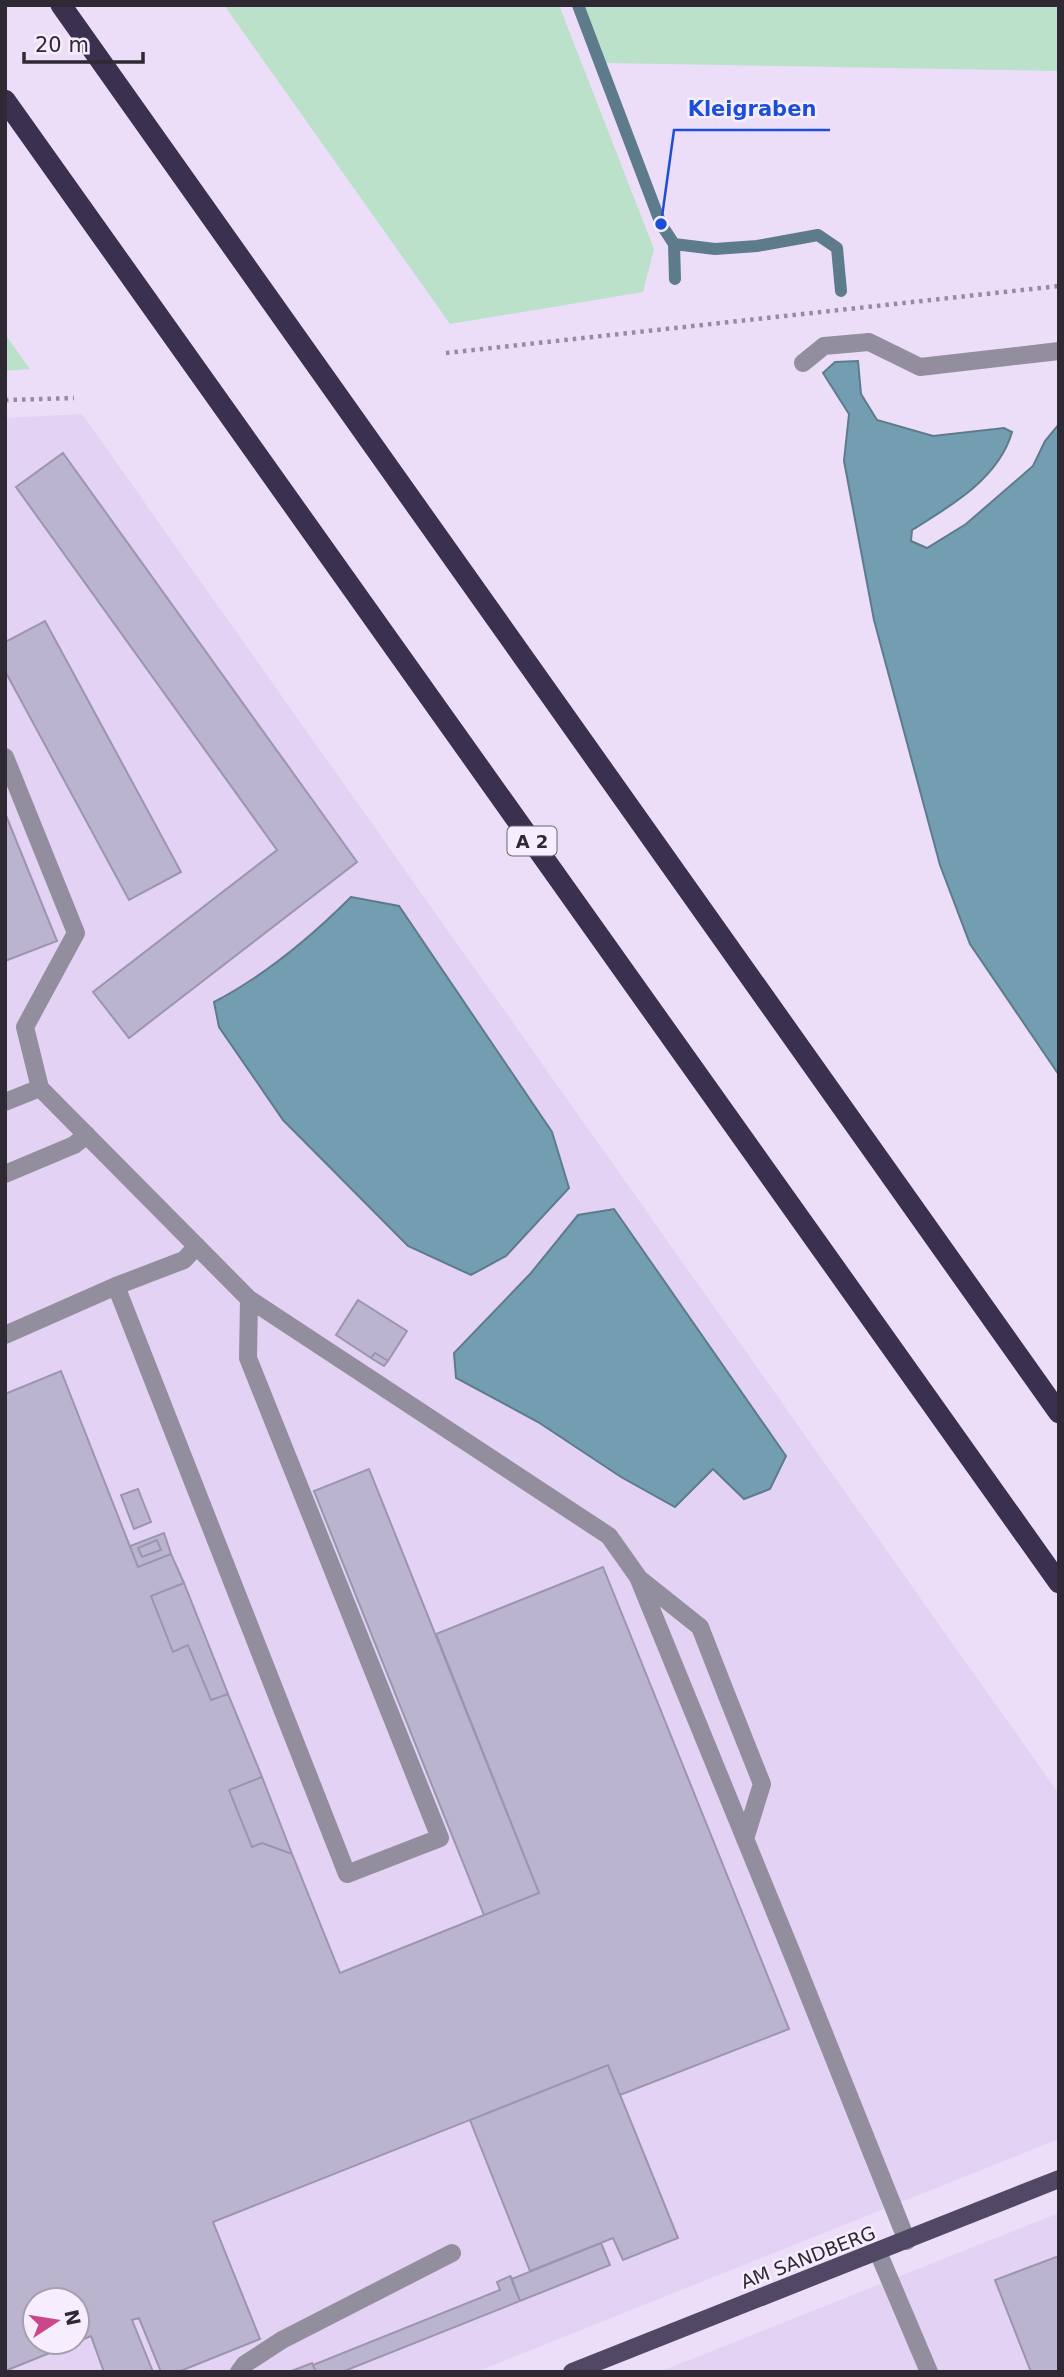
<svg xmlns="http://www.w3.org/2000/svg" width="1064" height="2377" font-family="'DejaVu Sans',sans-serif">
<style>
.built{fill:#e3d2f3;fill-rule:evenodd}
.green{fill:#bbe1cb}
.water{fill:#739eb1;stroke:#5e7b8b;stroke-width:2}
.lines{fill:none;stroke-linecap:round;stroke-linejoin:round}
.stream{stroke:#5e7b8b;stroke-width:12}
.building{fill:#bbb4cf;stroke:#9b95af;stroke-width:2}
.path{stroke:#968c9f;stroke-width:4.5;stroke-dasharray:3.5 5;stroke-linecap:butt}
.minor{stroke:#928e9e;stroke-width:18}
.major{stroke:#504864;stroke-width:18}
.highway{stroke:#3a304f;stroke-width:21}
.labels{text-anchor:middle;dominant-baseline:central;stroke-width:5;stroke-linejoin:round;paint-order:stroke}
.shield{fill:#f6eefe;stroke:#6a6470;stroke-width:2}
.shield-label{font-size:18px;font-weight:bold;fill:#2e2933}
.street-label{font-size:19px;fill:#2e2933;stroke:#f6eefe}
.leader{fill:none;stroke:#1d4ed8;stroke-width:2.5}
.callout-dot{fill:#1d4ed8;stroke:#f6eefe;stroke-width:2.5}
.callout-label{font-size:21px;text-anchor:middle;font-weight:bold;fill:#1d4ed8;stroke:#f6eefe;stroke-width:5;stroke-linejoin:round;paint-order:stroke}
</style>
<rect width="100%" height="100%" fill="#ecdef8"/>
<path class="built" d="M 82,414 L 1059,1794 L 1059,2139 L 476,2372 L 5,2372 L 5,418 ZM 35,2300 L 77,2300 L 77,2342 L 35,2342 Z
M 1059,2213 L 1059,2372 L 659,2372 Z"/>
<path class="green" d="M 224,5 L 559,5 L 654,249 L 643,292 L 450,324 Z
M 584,5 L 1059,5 L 1059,71 L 605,63 Z
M 5,334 L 30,369 L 5,371 Z"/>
<path class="water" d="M 858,361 L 861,394 L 877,420 L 933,436 L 1004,428 L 1012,432 C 999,478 951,506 912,530 L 911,541 L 927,548 L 966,524 L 1033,466 L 1045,441 L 1059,424 L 1059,1075 L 970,944 L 940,865 L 874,620 L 844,461 L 849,414 L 823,373 L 835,362 Z
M 351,897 L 399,906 L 552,1132 L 569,1188 L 506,1256 L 471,1275 L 408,1246 L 283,1120 L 219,1027 L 214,1002 C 266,975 310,938 351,897 Z
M 614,1209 L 786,1456 L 770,1489 L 744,1499 L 713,1469 L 675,1507 L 621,1477 L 538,1422 L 456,1378 L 454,1353 L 531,1273 L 578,1215 Z"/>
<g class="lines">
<path class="stream" d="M 578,5 L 661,224 L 674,244 L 715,249 L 757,246 L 818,235 L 837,248 L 841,291
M 674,244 L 675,279"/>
</g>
<path class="building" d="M 63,453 L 357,862 L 129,1038 L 93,992 L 277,850 L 16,487 Z
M 45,621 L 181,872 L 129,900 L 5,671 L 5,642 Z
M 5,813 L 57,941 L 5,961 Z
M 358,1300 L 407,1331 L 388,1361 L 375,1353 L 371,1358 L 336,1335 Z
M 375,1353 L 388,1361 L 384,1366 L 371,1358 Z
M 61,1371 L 138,1567 L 171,1554 L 184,1583 L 151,1596 L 173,1652 L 188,1645 L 211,1700 L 228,1694 L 262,1777 L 229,1790 L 252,1847 L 262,1843 L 292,1854 L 340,1973 L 539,1893 L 436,1634 L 603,1567 L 789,2029 L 620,2095 L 608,2065 L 213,2222 L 260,2339 L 178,2372 L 161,2372 L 139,2318 L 132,2320 L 153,2372 L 104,2372 L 91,2336 L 77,2342 L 77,2300 L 35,2300 L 35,2342 L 77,2342 L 5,2371 L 5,1394 Z
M 369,1469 L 539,1893 L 484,1915 L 314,1491 Z
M 138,1489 L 151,1522 L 134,1529 L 121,1495 Z
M 164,1533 L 171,1554 L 138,1567 L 130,1546 Z
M 157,1540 L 161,1550 L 142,1557 L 138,1548 Z
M 184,1583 L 228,1694 L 211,1700 L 188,1645 L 173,1652 L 151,1596 Z
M 262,1777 L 292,1854 L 262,1843 L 252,1847 L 229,1790 Z
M 608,2065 L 678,2238 L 623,2260 L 613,2238 L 530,2271 L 470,2120 Z
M 601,2243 L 610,2265 L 520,2301 L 511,2276 L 512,2279 Z
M 1059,2256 L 1059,2372 L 1031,2372 L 995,2280 Z
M 510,2276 L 520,2301 L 342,2372 L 316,2372 L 313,2365 L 500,2290 L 497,2282 Z
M 312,2363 L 316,2372 L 289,2372 Z"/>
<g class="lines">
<path class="path" d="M 446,353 L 1059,286
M 5,400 L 74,398"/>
<path class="minor" d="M 803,363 L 824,346 L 869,342 L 920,367 L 1059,351
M 5,757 L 76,933 L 25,1027 L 40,1088
M 5,1102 L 40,1088 L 249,1299 L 609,1536 L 638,1577 L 793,1956 L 907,2241
M 5,1174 L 74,1145 L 87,1135
M 116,1286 L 347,1874 L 440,1838 L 248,1358 L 249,1299
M 5,1335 L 116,1286 L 184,1260 L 197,1246
M 641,1580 L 700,1627 L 725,1691 L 762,1784 L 745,1839
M 878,2252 L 929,2372
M 239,2372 L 245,2364 L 282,2340 L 452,2253"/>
<path class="major" d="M 572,2372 L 1059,2179"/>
<path class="highway" d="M 61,5 L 1059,1413
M 5,100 L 1059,1583"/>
</g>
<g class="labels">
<rect class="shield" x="507.5" y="826.5" width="49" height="29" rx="5"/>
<g class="shield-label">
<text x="532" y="841">A 2</text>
</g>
<g class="street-label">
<text transform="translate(808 2257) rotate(-21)">AM SANDBERG</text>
</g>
</g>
<path class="leader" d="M661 224L674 130H830"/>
<circle class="callout-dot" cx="661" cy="224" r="7"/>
<g class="callout-label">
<text x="752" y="116">Kleigraben</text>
</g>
<rect width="1064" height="2377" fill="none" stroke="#2e2933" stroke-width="14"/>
<g transform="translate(56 2321) rotate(78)"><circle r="33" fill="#f6eefe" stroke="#a69fad" stroke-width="2"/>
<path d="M0-5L12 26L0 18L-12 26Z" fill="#cc4789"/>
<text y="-10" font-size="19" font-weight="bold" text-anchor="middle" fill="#2e2933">N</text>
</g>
<path d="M24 52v10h119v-10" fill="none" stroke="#2e2933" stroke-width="3.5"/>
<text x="35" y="52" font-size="21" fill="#2e2933" stroke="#f6eefe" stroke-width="5" paint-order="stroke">20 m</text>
</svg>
